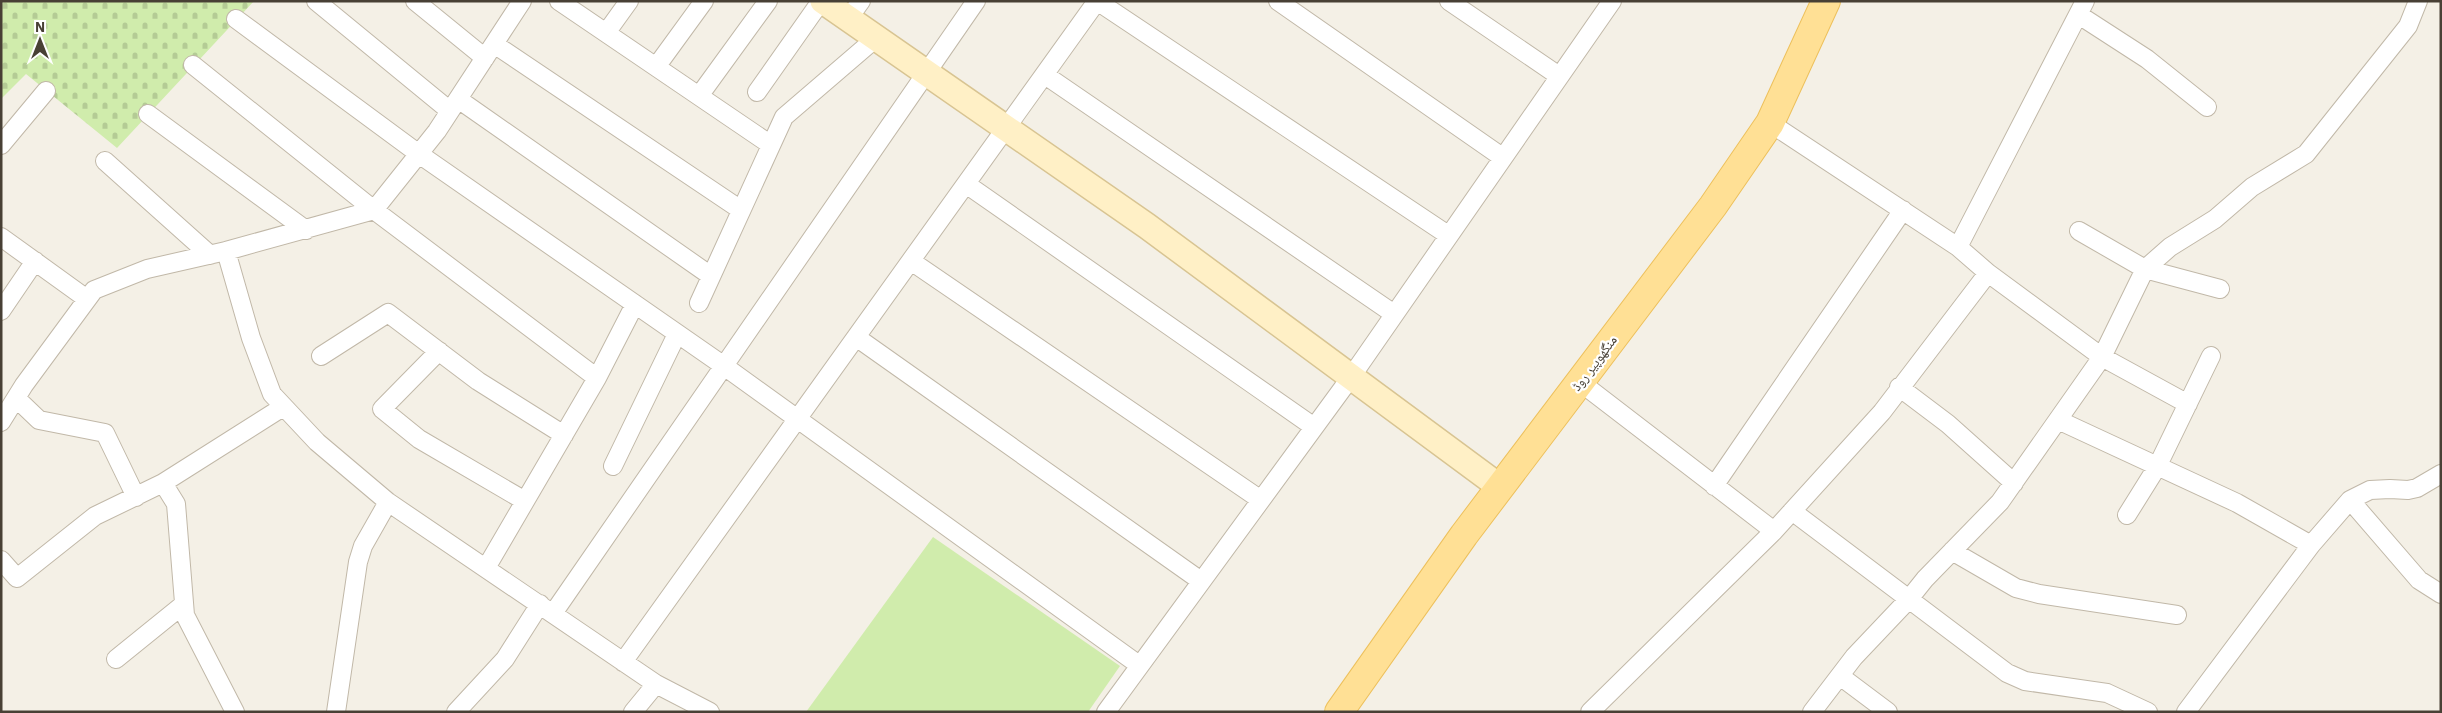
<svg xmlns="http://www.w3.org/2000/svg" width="2442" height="713" font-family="'IBM Plex Sans','Noto Naskh Arabic',sans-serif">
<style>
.cemetery{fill:url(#cemetery-stones)}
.park{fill:#d0ecac}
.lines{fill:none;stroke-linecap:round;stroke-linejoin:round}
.street-casing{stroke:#c1b8a8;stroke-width:20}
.secondary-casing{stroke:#d8c492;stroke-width:28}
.primary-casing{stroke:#edc05c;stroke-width:30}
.street{stroke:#fff;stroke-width:18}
.secondary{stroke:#fff0c6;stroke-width:25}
.primary{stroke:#ffe095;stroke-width:28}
.labels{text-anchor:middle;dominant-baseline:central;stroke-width:4.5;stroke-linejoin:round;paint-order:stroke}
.street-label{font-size:14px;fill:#484035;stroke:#fff}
</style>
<defs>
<pattern id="cemetery-stones" width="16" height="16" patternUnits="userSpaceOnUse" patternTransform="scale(1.25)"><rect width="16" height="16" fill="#d0ecac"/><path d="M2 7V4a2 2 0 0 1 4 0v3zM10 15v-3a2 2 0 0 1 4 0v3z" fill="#b4cb95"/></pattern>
</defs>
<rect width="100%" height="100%" fill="#f4f0e6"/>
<path class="cemetery" d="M 1,1 L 254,1 L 117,148 L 26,74 L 1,99 Z"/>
<path class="park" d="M 933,537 L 1120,666 L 1088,712 L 806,712 Z"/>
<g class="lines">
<g class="street-casing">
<path id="street" d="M 316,1 L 450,111
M 415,1 L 485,58
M 559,1 L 771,145
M 1097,1 L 1448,235
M 1278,1 L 1502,157
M 1449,1 L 1559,76
M 2079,15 L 2147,59 L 2207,107
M 236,19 L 419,154 L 724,366 L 1139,665
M 848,19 L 861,1
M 606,33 L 629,1
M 494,44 L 741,210
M 193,65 L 374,210 L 597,378
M 656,67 L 704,1
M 1045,75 L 1394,314
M 757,92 L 821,1
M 699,96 L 768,1
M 458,99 L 711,276
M 148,114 L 306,230
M 1770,123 L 1958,247 L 1988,273 L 2102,357 L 2188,404
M 1,145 L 46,91
M 105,161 L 210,255
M 966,184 L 1314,427
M 2079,231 L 2145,269 L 2170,247 L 2215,219 L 2252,187 L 2306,154 L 2408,26 L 2418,1
M 1,237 L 87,299
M 1958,247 L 2085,1
M 226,251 L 251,338 L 272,394 L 317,442 L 388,502 L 656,684 L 710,712
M 911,261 L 1261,500
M 699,303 L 784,117 L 876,38
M 1,311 L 35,261
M 856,337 L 1201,581
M 439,351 L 382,409 L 419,439 L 525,501
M 321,356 L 388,313 L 478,381 L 564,435
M 1580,382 L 1774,531
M 1899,387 L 1948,424 L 2014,483
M 16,398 L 39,420 L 105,433 L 136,497
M 2058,420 L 2237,503 L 2311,545
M 1,422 L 24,385 L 94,290 L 147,269 L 226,251 L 374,210 L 437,131 L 522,1
M 613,466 L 677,334
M 163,483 L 283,407
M 1714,486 L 1903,210
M 2350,500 L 2419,580 L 2441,594
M 1792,511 L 2007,673 L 2025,681 L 2107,693 L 2148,712
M 2127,515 L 2157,467 L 2211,356
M 1952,551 L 2016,588 L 2039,594 L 2177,615
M 1,560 L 17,578 L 95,516 L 163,483 L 176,504 L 185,615 L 235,712
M 486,568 L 597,378 L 635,304
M 554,612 L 976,1
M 116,659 L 184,604
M 623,662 L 1097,1
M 1840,676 L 1888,712
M 336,712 L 358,562 L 363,546 L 388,502
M 456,712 L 505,659 L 540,604
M 633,712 L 656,684
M 1106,712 L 1351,377 L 1612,1
M 1590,712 L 1774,531 L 1882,412 L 1988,273
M 1812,712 L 1854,657 L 1909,599 L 1925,579 L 2000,502 L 2102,357 L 2145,269 L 2220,289
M 2186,712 L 2311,545 L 2350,500 L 2370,490 L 2390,489 L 2408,490 L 2417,488 L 2441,474"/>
</g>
<g class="secondary-casing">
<path id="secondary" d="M 823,1 L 1147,226 L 1500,487"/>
</g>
<g class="primary-casing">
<path id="primary" d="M 1339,712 L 1464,535 L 1713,206 L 1770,123 L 1826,1"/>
</g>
<use href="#street" class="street"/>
<use href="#secondary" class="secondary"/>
<use href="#primary" class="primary"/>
</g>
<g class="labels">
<g class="street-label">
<text transform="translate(1594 363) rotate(-53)">منگھوپیر روڈ</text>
</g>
</g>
<rect width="2442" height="713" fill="none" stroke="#484035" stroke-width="5"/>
<g transform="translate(40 40)" stroke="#ffffff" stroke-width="4" paint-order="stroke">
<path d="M0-4L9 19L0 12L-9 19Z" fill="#484035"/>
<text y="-8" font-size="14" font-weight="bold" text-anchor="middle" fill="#484035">N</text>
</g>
</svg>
